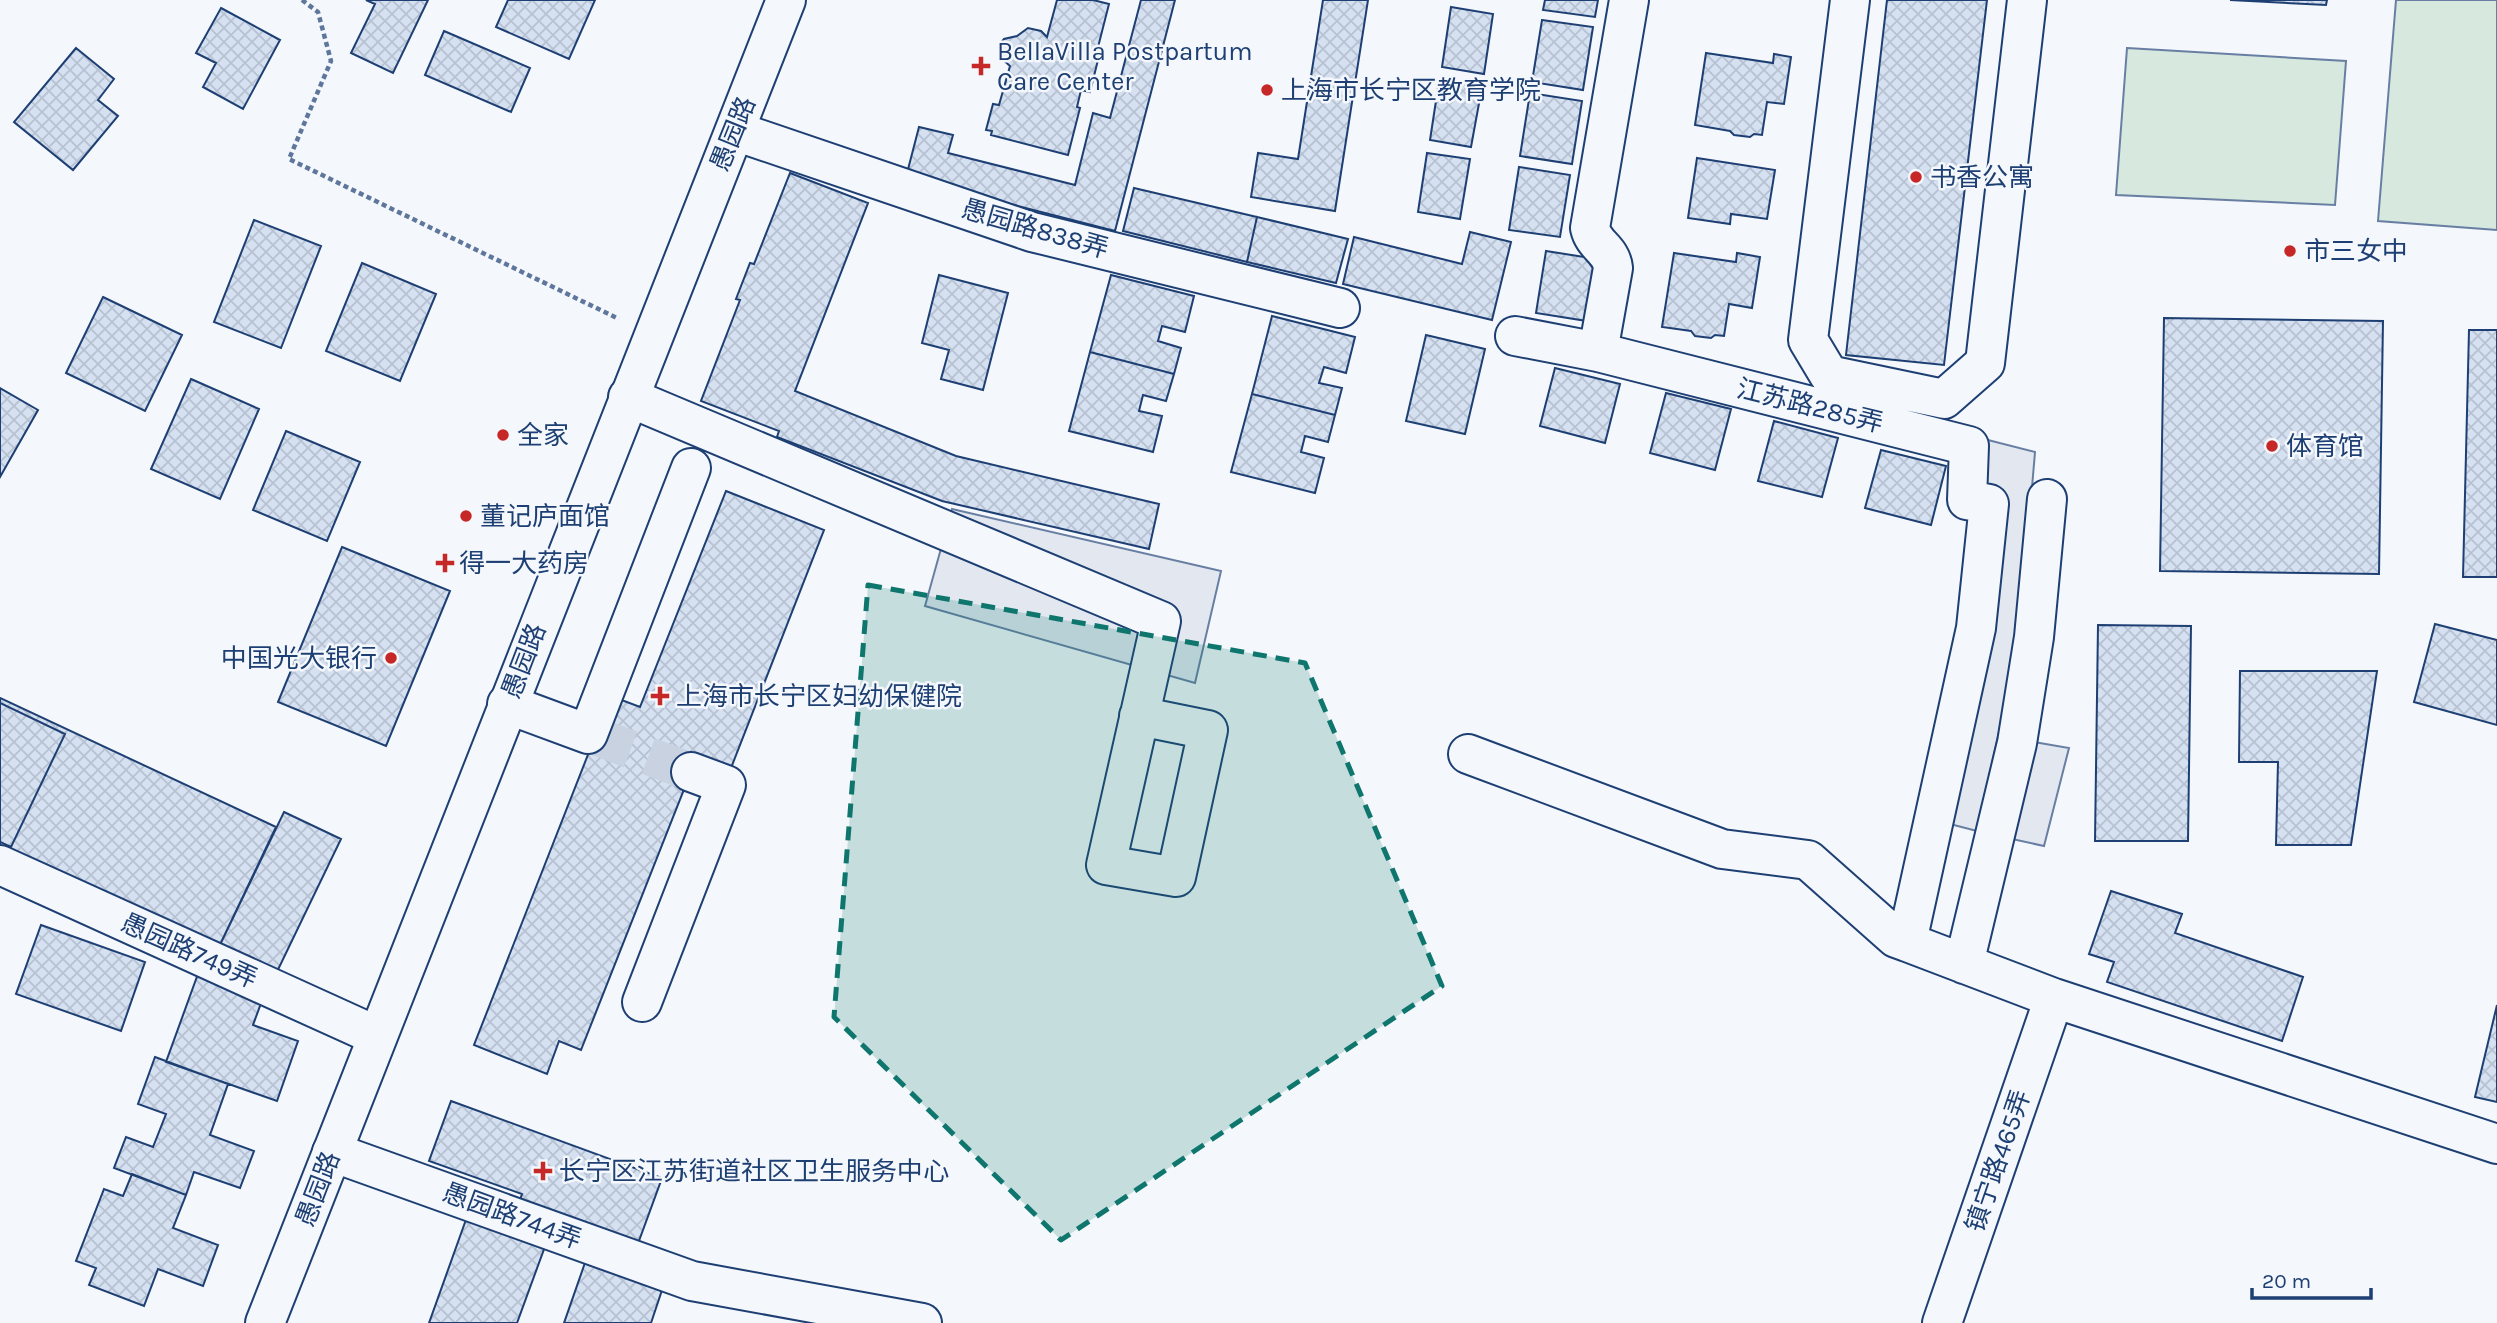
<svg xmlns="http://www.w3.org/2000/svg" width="2497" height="1323" font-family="Karla,'Noto Sans SC',sans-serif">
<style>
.pitch{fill:#d7e8df;stroke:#687fa3;stroke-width:2}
.parking{fill:#e3e8f0;stroke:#687fa3;stroke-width:2}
.building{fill:url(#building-cross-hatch);stroke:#1d3f73;stroke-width:2}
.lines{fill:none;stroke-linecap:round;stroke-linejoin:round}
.minor-tunnel{stroke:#c9d2e0;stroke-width:38;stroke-dasharray:38 19;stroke-linecap:butt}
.minor-casing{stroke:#1d3f73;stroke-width:42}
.major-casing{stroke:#1d3f73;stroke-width:42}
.path{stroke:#5e769c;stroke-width:4.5;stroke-dasharray:5 3.5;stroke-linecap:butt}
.minor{stroke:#f4f7fb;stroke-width:38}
.major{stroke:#f4f7fb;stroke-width:38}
.marked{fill:#0f766e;fill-opacity:0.2;stroke:#0f766e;stroke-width:5;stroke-dasharray:14 9;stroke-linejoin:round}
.poi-dot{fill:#c62828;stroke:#f4f7fb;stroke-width:2.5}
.labels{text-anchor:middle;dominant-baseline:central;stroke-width:5;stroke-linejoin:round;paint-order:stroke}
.poi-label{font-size:26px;fill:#1d3f73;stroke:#f4f7fb;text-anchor:start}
.street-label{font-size:26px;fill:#1d3f73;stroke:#f4f7fb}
</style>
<defs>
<pattern id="building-cross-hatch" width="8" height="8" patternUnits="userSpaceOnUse" patternTransform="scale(1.75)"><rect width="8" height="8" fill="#d5e0f0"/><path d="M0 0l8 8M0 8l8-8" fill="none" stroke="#b6c1d1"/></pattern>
</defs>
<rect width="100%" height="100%" fill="#f4f7fb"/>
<path class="pitch" d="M 2396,0 L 2497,0 L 2497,230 L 2378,221 Z
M 2127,48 L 2346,61 L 2335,205 L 2116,195 Z"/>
<path class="parking" d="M 1984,439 L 2035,452 L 2019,641 L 1977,831 L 1946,823 L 1981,494 Z
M 952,509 L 1221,571 L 1195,683 L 925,606 Z
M 2034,742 L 2069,748 L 2044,846 L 2012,839 Z"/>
<path class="building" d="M 366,0 L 428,0 L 393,73 L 351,53 L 375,4 Z
M 508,0 L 595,0 L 569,59 L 496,27 Z
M 1057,0 L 1093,0 L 1109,4 L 1096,55 L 1099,56 L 1090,92 L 1081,90 L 1077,107 L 1080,108 L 1068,155 L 991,135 L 992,131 L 986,130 L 993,104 L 999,105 L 1010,66 L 1000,57 L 1000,44 L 1004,39 L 1017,36 L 1028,28 L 1041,31 L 1047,37 Z
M 1141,0 L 1175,0 L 1115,231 L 906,177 L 919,127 L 953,135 L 948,153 L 1075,185 L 1093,113 L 1110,118 Z
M 1323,0 L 1368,0 L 1335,211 L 1251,197 L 1258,153 L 1298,159 Z
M 1545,0 L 1598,0 L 1595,17 L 1543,10 Z
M 1887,0 L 1987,0 L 1944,365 L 1846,355 Z
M 2230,0 L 2327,0 L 2326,5 Z
M 1451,7 L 1493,14 L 1484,74 L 1442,67 Z
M 221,8 L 280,40 L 243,109 L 203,87 L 216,63 L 196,53 Z
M 1542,20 L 1593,27 L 1583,90 L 1532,82 Z
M 444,31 L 530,68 L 511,112 L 425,75 Z
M 76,48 L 114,79 L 98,100 L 118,116 L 73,170 L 14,122 Z
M 1706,53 L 1773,63 L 1774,54 L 1791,57 L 1784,104 L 1767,102 L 1762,135 L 1754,134 L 1750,137 L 1734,135 L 1730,131 L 1695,125 Z
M 1439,81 L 1482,87 L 1471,147 L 1430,140 Z
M 1530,93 L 1582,101 L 1572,164 L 1520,156 Z
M 1427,153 L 1470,159 L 1460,219 L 1418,212 Z
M 1697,158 L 1775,170 L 1767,219 L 1731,214 L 1730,224 L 1688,218 Z
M 1519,167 L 1570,175 L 1560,237 L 1509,230 Z
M 790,173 L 868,203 L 795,391 L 956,456 L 1159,504 L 1149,549 L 942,501 L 777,437 L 779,431 L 701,401 L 740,300 L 736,299 L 750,263 L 754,264 Z
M 1134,188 L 1257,217 L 1247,262 L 1123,231 Z
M 1257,217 L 1348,239 L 1336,283 L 1247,262 Z
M 254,220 L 321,246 L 281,348 L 214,322 Z
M 1470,232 L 1511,242 L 1492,320 L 1343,284 L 1354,237 L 1462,264 Z
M 1546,251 L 1597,259 L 1587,321 L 1536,313 Z
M 1674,253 L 1736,262 L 1737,253 L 1760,257 L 1752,308 L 1729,304 L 1724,336 L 1715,335 L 1711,338 L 1695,336 L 1691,331 L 1662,327 Z
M 362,263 L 436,294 L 400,381 L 326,351 Z
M 939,275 L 1008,293 L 983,390 L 941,379 L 949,350 L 922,343 Z
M 1111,275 L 1194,296 L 1185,332 L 1162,326 L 1158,341 L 1181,348 L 1174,374 L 1090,352 Z
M 103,297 L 182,335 L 145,411 L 66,373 Z
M 1272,316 L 1355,337 L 1346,373 L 1324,367 L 1319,383 L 1342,388 L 1335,415 L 1252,394 Z
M 2164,318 L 2383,321 L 2379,574 L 2160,571 Z
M 2469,330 L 2497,330 L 2497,577 L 2463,577 Z
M 1426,335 L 1485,349 L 1465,434 L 1406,421 Z
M 1090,352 L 1174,374 L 1166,401 L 1143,395 L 1139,411 L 1162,416 L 1153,452 L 1069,431 Z
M 1555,368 L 1620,384 L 1605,443 L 1540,426 Z
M 191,379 L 259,409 L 220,499 L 151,469 Z
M 0,388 L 38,410 L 0,477 Z
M 1666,393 L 1731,409 L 1715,470 L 1650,453 Z
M 1252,394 L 1335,415 L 1328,442 L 1305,436 L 1301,452 L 1324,458 L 1315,493 L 1231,472 Z
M 1774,421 L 1838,438 L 1822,497 L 1758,481 Z
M 286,431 L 360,462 L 327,541 L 253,510 Z
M 1881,450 L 1946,466 L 1931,525 L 1865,508 Z
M 726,491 L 824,530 L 731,768 L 698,754 L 581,1050 L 559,1041 L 547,1074 L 474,1045 L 611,696 L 640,707 Z
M 342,547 L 450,591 L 386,746 L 278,702 Z
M 2435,624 L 2497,640 L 2497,725 L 2414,702 Z
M 2098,625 L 2191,626 L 2188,841 L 2095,841 Z
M 2240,671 L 2377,671 L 2351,845 L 2276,845 L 2278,762 L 2239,762 Z
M 0,698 L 276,827 L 217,951 L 0,850 Z
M 0,703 L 65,734 L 11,847 L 0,842 Z
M 284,812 L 341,839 L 274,978 L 217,951 Z
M 2111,891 L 2182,914 L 2175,933 L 2303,977 L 2282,1041 L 2107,982 L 2114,962 L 2089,954 Z
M 41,925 L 145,962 L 121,1031 L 16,994 Z
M 199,971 L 264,995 L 253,1025 L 298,1041 L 277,1101 L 166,1062 Z
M 2497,1005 L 2497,1102 L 2475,1097 Z
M 155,1057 L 228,1084 L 210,1135 L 254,1151 L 240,1188 L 194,1172 L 186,1195 L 114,1168 L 126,1137 L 153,1147 L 166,1114 L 138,1104 Z
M 451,1101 L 662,1178 L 636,1249 L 518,1206 L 522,1194 L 429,1161 Z
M 132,1174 L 186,1195 L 173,1228 L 218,1245 L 203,1286 L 158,1269 L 144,1306 L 89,1285 L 96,1268 L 76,1261 L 104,1189 L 123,1196 Z
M 468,1214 L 547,1241 L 517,1323 L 429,1323 Z
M 587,1257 L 664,1284 L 651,1323 L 564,1323 Z"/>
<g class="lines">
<path class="minor-tunnel" d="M 595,736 L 691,772"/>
<g class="minor-casing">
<path id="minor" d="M 1850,0 L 1808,340 L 1829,375 L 1944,399 L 1985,363 L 2027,0
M 735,131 L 1032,232 L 1340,308
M 1515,336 L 1598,352 L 1969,446 L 1967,500 L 1989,504 L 1976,628 L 1907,942 L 2054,998 L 2497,1144
M 1598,352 L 1613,268 C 1611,249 1594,246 1590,228 L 1629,0
M 628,397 L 1161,621 L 1106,865 L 1176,877 L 1208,730 L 1139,716
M 507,704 L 588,734 L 691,468
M 1468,754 L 1722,849 L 1808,860 L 1896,938 L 1907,942
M 0,865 L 377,1036
M 1964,964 L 2017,743 L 2034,637 L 2047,499
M 642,1002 L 726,785 L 691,772
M 332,1152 L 692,1281 L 922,1323
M 1942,1323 L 2054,998"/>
</g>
<g class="major-casing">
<path id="major" d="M 265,1323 L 786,0"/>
</g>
<path class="path" d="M 302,0 L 318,12 L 331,61 L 289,159 L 619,319"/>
<use href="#minor" class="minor"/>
<use href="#major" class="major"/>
</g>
<path class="marked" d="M 868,585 L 1305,663 L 1442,986 L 1061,1240 L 834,1017 Z"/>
<g class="poi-dot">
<path d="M977.5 55.5h7v7h7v7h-7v7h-7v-7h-7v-7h7z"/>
<circle cx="1267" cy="90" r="7"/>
<circle cx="1916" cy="177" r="7"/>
<circle cx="2290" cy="251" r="7"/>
<circle cx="503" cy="435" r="7"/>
<circle cx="2272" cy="446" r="7"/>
<circle cx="466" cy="516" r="7"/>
<path d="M441.5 552.5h7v7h7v7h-7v7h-7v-7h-7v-7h7z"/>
<circle cx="391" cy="658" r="7"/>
<path d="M656.5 685.5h7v7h7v7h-7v7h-7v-7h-7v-7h7z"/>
<path d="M539.5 1160.5h7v7h7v7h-7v7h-7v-7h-7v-7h7z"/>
</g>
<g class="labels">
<g class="poi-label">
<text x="997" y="51">BellaVilla Postpartum<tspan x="997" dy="30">Care Center</tspan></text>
<text x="1281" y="90">上海市长宁区教育学院</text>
<text x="1930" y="177">书香公寓</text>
<text x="2304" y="251">市三女中</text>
<text x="517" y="435">全家</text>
<text x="2286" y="446">体育馆</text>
<text x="480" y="516">董记庐面馆</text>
<text x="459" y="563">得一大药房</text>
<text x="377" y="658" text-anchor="end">中国光大银行</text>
<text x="676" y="696">上海市长宁区妇幼保健院</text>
<text x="559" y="1171">长宁区江苏街道社区卫生服务中心</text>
</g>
<g class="street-label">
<text transform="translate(733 134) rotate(-68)">愚园路</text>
<text transform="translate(1035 229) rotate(16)">愚园路838弄</text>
<text transform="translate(1810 406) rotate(14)">江苏路285弄</text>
<text transform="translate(524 661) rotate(-69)">愚园路</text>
<text transform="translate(189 951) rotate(24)">愚园路749弄</text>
<text transform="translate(1998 1161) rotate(-71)">镇宁路465弄</text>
<text transform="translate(318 1189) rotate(-69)">愚园路</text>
<text transform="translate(512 1216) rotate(20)">愚园路744弄</text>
</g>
</g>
<path d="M2252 1288v10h119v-10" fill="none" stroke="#1d3f73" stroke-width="3.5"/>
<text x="2262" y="1288" font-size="21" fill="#1d3f73" stroke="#f4f7fb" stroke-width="5" paint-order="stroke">20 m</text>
</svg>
